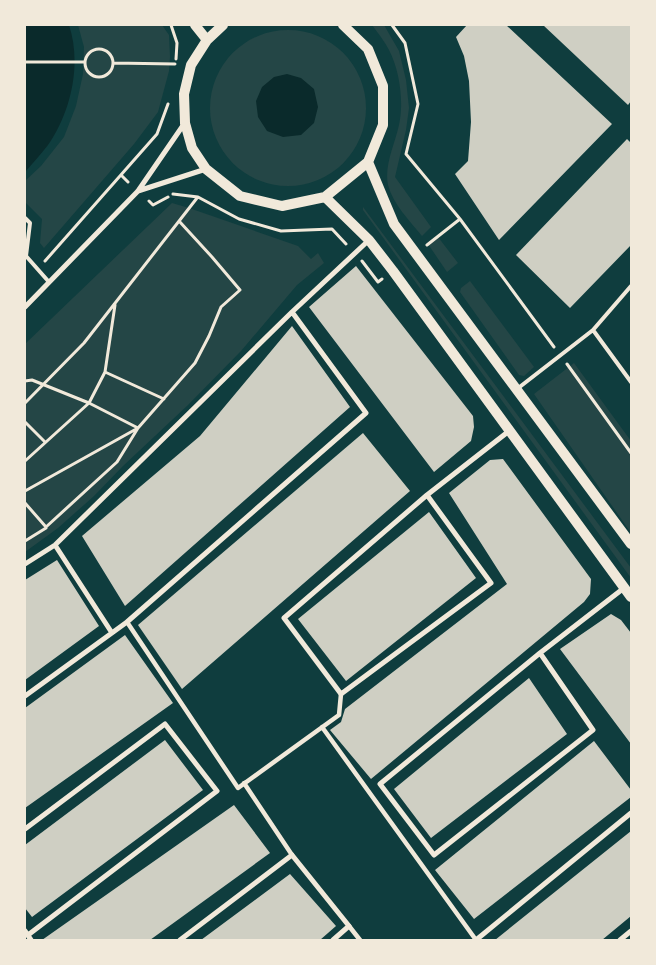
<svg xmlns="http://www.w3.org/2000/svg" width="656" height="965" font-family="'Nunito Sans',sans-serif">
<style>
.green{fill:#244646}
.water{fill:#0a2a2b}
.building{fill:#cfcfc3}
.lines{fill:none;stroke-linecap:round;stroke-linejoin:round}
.path{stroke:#f1e9da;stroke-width:3}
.service{stroke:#f1e9da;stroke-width:4}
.pedestrian{stroke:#f1e9da;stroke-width:4.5}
.minor{stroke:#f1e9da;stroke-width:5}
.secondary{stroke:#f1e9da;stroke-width:10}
</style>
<rect width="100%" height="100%" fill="#0f3d3e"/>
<path class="green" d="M 78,25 L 162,25 L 169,35 L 170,57 L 169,71 L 158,112 L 134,144 L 44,248 L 40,243 L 42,219 L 25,202 L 25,181 L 41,166 L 64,137 L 76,106 L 83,74 L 84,47 Z
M 372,25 L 384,25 L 399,51 L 406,80 L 409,108 L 406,130 L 395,177 L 431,227 L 422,236 C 409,220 393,204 388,185 C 384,165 395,144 399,125 C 404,103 400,71 389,50 C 385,42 378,33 372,25 Z
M210 108a78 78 0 1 1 156 0a78 78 0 1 1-156 0Z
M 172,203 L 189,208 L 298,246 L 311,259 L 318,253 L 324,263 L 297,285 L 241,351 L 188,405 L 123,466 L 94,496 L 58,528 L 25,552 L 25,344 Z
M 363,207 L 631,568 L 631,578 L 363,210 Z
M 438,237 L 458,263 L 447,272 L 428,244 Z
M 470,281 L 534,367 L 524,376 L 519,375 L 460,292 L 461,288 Z
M 574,363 L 631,441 L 631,533 L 534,394 Z"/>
<path class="water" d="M 25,25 L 69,25 C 82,64 71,112 48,145 C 41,154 33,163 25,172 Z
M 287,74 L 301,78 L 314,89 L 318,107 L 314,123 L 301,135 L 283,137 L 267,131 L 258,117 L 256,101 L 262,87 L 274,77 Z"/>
<path class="building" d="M 467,25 L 506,25 L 612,124 L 499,240 L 455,174 L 468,161 L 471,122 L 469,81 L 464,56 L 456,37 Z
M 543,25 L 631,25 L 631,101 L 628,105 Z
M 627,139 L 631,143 L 631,245 L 570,308 L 516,255 Z
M 356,266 L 473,416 L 474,427 L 471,441 L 434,472 L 309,307 Z
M 292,326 L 350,407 L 125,606 L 82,536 L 200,436 Z
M 363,433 L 410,491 L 182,689 L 138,625 Z
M 503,459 L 591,579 L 590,594 L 584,602 L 371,779 L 330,730 L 341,722 L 345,709 L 507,584 L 449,493 L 490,460 Z
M 429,512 L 476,578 L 346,681 L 298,619 Z
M 57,560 L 99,626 L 25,680 L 25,580 Z
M 611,614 L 621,620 L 631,633 L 631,744 L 560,649 Z
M 125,635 L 173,703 L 25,808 L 25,708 Z
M 529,678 L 567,734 L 431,838 L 394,789 Z
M 165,740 L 203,790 L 32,917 L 25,908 L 25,845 Z
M 594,741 L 631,790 L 631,797 L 474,919 L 435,870 Z
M 234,805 L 270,853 L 150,940 L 42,940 Z
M 631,831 L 631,916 L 602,940 L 495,940 Z
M 290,874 L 336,926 L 320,940 L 201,940 Z"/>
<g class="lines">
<path class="path" d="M 171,25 L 177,43 L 176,59
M 392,25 L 405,43 L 418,104 L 406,154 L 460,219 L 554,347
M85 63a14 14 0 1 1 28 0a14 14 0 1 1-28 0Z
M 25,62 L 85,62
M 113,63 L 175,64
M 121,175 L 128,182
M 173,194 L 198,197 L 239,219 L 281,231 L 332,229 L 346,244
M 149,201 L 153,205 L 168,197
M 427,245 L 460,219
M 45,261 L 157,134 L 168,104
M 362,261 L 378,282 L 382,279
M 115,305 L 105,372 L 164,399
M 567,364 L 631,453
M 25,381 L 32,380 L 89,403 L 138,428 L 117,462 L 46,527 L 25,503
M 25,403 L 84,343 L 197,198
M 25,422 L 45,442
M 25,461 L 89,403 L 105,372
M 25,491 L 138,428 L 195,363 L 209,336 L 221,307 L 240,290 L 212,257 L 179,221
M 25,541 L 46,528"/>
<path class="service" d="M 25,218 L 30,223 L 26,256 L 49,282
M 593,330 L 631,382
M 517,389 L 593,330 L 631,286"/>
<path class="pedestrian" d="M 127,622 L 238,788 L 339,715 L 341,694
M 322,727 L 476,940
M 244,783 L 292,855
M 349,926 L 360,940"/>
<path class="minor" d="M 138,191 L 206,169
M 25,307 L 138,191 L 184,124
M 427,495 L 491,583 L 341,694 L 284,618 L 427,495 L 509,431
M 55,545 L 112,633
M 25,564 L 55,545 L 292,312 L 369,240
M 540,653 L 593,730 L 434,855 L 380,784 L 540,653 L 624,588
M 25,696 L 127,622 L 366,413 L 292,312
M 25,829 L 165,724 L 217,791 L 28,935
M 25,931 L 31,940
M 180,940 L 292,855 L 349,926 L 333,940
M 476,940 L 631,813
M 620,940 L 631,931"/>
<path class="secondary" d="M 195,25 L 207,40
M 223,25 L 207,40 L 191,65 L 184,94 L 185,123 L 192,148 L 206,169 L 240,196 L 282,206 L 325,197 L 368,162 L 383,125 L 383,86 L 368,49 L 343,25
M 368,162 L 394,224 L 631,544
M 325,197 L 369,240 L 393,271 L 631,597"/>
</g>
<rect width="656" height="965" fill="none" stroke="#f1e9da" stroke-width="52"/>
</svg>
